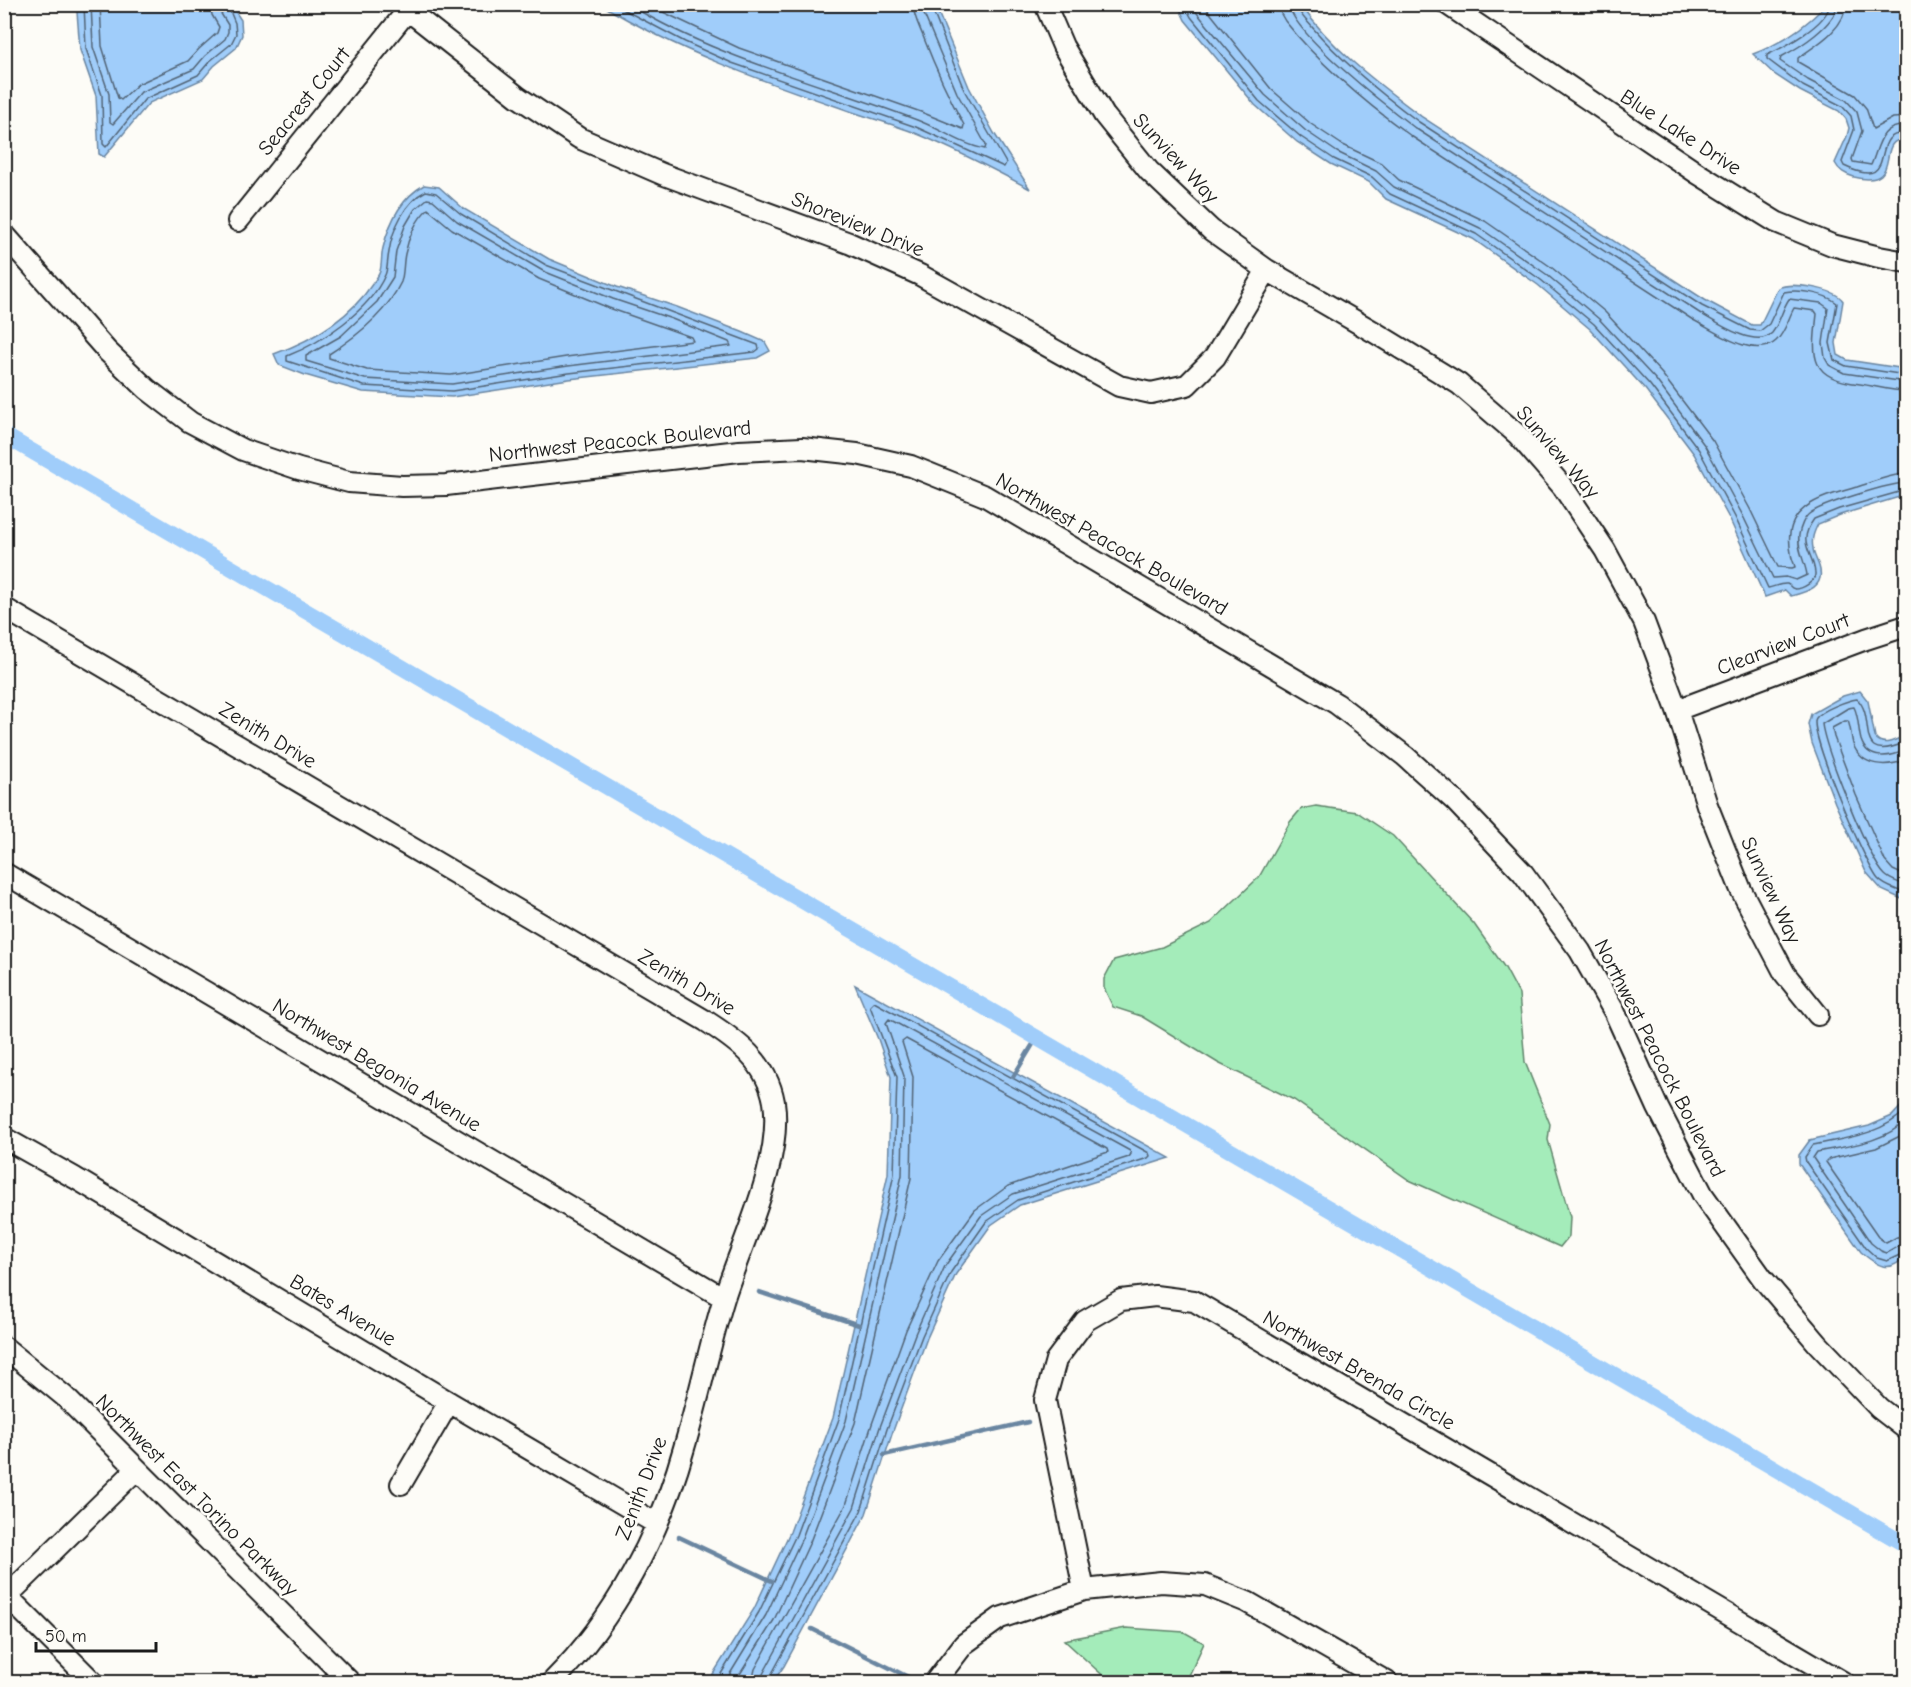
<svg xmlns="http://www.w3.org/2000/svg" width="1911" height="1687" font-family="'Comic Neue',sans-serif">
<style>
.green{fill:#a4ecba;stroke:#60846b;stroke-width:1.5}
.water{fill:#a0cdfa;stroke:#6b86a1;stroke-width:1.5}
.lines{fill:none;stroke-linecap:round;stroke-linejoin:round}
.shore{stroke:#516375;stroke-width:1.5}
.stream{stroke:#6b86a1;stroke-width:4.5}
.canal{stroke:#a0cdfa;stroke-width:16}
.minor-casing{stroke:#1c1c1c;stroke-width:24}
.minor{stroke:#fdfcf7;stroke-width:20}
.labels{text-anchor:middle;dominant-baseline:central;stroke-width:5;stroke-linejoin:round;paint-order:stroke}
.street-label{font-size:21px;fill:#1c1c1c;stroke:#fdfcf7}
</style>
<rect width="100%" height="100%" fill="#fdfcf7"/>
<filter id="ink" filterUnits="userSpaceOnUse"><feTurbulence type="fractalNoise" baseFrequency=".0167" numOctaves="2"/><feDisplacementMap in="SourceGraphic" scale="12" xChannelSelector="R" yChannelSelector="G"/><feConvolveMatrix kernelMatrix="1 2 1 2 8 2 1 2 1" color-interpolation-filters="sRGB"/></filter>
<g filter="url(#ink)">
<path class="green" d="M 1316,806 L 1357,812 L 1393,836 L 1474,924 L 1505,968 L 1519,994 L 1525,1062 L 1550,1124 L 1548,1140 L 1570,1217 L 1569,1236 L 1560,1247 L 1409,1180 L 1294,1100 L 1218,1063 L 1141,1016 L 1113,1007 L 1104,988 L 1104,979 L 1114,960 L 1162,947 L 1211,923 L 1259,877 L 1290,822 L 1301,809 Z
M 1126,1628 L 1184,1632 L 1204,1643 L 1186,1682 L 1110,1682 L 1064,1640 Z"/>
<path class="water" d="M 78,5 L 231,5 L 241,20 L 242,35 L 236,48 L 214,66 L 203,79 L 149,103 L 104,157 L 99,154 L 96,96 L 80,50 L 77,12 Z
M 602,5 L 935,5 L 969,87 L 994,133 L 1030,189 C 993,169 954,149 915,133 C 891,123 865,117 841,108 C 759,80 676,50 602,5 Z
M 1178,5 L 1301,5 C 1332,50 1379,84 1422,117 L 1705,300 L 1752,325 L 1760,325 L 1778,288 C 1791,281 1836,289 1843,301 L 1836,343 L 1838,355 L 1847,360 L 1906,369 L 1906,495 L 1840,515 L 1818,524 C 1814,532 1811,539 1813,548 C 1813,554 1817,560 1819,566 C 1826,587 1807,592 1791,596 L 1785,590 L 1765,597 L 1730,520 L 1694,454 L 1645,389 L 1590,329 L 1538,285 L 1473,239 L 1386,199 L 1369,182 L 1331,164 L 1297,142 L 1255,105 L 1185,20 Z
M 1826,5 L 1906,5 L 1906,140 C 1873,136 1906,190 1854,177 C 1845,174 1839,171 1835,163 L 1847,136 L 1849,128 L 1846,119 L 1839,111 L 1800,91 L 1774,74 L 1753,54 C 1782,43 1805,27 1826,5 Z
M 424,185 L 439,187 L 464,209 L 549,259 L 617,287 L 677,307 L 742,332 L 765,342 L 770,351 L 757,358 L 569,379 L 452,397 L 363,392 L 305,375 L 279,365 L 274,354 C 313,340 350,318 373,283 C 376,279 379,275 380,271 C 382,264 381,256 383,248 C 389,223 401,198 424,185 Z
M 1860,691 L 1868,701 L 1875,737 C 1883,748 1896,740 1906,735 L 1906,901 L 1882,890 L 1866,872 L 1835,803 L 1812,743 L 1808,724 L 1811,714 L 1843,696 Z
M 855,985 L 1170,1158 L 1020,1205 L 991,1225 L 956,1274 L 927,1338 L 893,1431 L 866,1514 L 784,1666 L 773,1682 L 708,1682 L 754,1609 L 790,1532 L 833,1418 L 888,1174 L 891,1077 L 878,1039 Z
M 1906,1101 L 1906,1255 C 1890,1275 1877,1266 1861,1252 L 1799,1164 L 1799,1155 L 1810,1140 L 1869,1126 L 1892,1116 Z"/>
<g class="lines">
<path class="shore" d="M 84,4 L 86,49 L 102,95 L 103,144 L 106,147 L 145,99 L 198,75 L 210,61 L 231,44 L 236,34 L 235,23 L 227,4
M 91,4 L 93,47 L 109,94 L 110,122 L 113,124 L 141,92 L 194,69 L 205,56 L 225,39 L 228,32 L 228,25 L 220,12 L 219,4
M 100,4 L 102,46 L 118,98 L 121,100 L 138,84 L 188,61 L 199,49 L 217,33 L 219,27 L 212,15 L 210,4
M 613,4 L 685,42 L 732,63 L 916,127 L 1004,167 L 1006,163 L 964,90 L 930,4
M 628,4 C 717,59 821,83 917,120 C 939,128 962,145 985,149 L 986,145 L 957,93 L 923,12 L 922,4
M 646,4 L 739,48 L 921,112 L 963,129 L 964,125 C 948,96 935,67 923,36 C 919,26 913,15 913,4
M 1184,4 L 1191,17 L 1259,101 L 1301,137 L 1334,159 L 1372,177 L 1390,194 L 1476,234 L 1541,280 L 1594,324 L 1650,385 L 1699,450 L 1735,517 L 1768,588 C 1774,587 1781,583 1787,584 C 1792,586 1789,588 1795,589 C 1802,589 1816,582 1815,573 C 1813,551 1796,544 1814,519 L 1839,509 L 1906,490
M 1193,4 L 1197,13 L 1265,95 L 1306,131 L 1337,152 L 1376,171 L 1394,187 L 1480,228 L 1546,274 L 1599,319 L 1656,380 L 1705,446 L 1742,514 L 1773,578 L 1786,577 L 1796,580 L 1807,575 C 1805,561 1797,550 1799,535 C 1800,528 1804,518 1809,514 C 1821,504 1891,483 1906,483
M 1203,4 L 1271,89 L 1311,124 L 1341,144 L 1381,163 L 1399,180 L 1485,221 L 1551,267 L 1605,312 L 1662,374 L 1713,441 L 1750,509 L 1778,567 L 1792,568 L 1795,567 C 1794,562 1791,558 1791,553 C 1781,506 1822,497 1857,487 C 1873,482 1890,474 1906,474
M 1280,4 L 1281,14 L 1285,21 C 1321,66 1364,102 1411,136 L 1693,320 C 1713,330 1755,361 1776,341 C 1785,333 1788,319 1794,308 L 1815,311 L 1817,314 C 1812,358 1809,378 1860,384 C 1875,386 1891,391 1906,391
M 1289,4 C 1291,33 1390,109 1415,128 L 1698,312 C 1714,321 1756,350 1772,333 C 1780,323 1782,309 1789,299 L 1821,303 L 1828,308 L 1823,343 L 1825,358 L 1829,365 L 1844,373 L 1906,382
M 1297,4 C 1298,13 1306,20 1312,27 C 1343,63 1380,93 1419,122 L 1702,306 L 1750,330 L 1760,331 L 1769,324 L 1784,292 C 1798,289 1825,293 1837,303 L 1830,343 L 1834,360 L 1846,366 L 1906,375
M 1830,4 C 1827,25 1784,47 1767,55 L 1767,59 L 1803,86 L 1842,106 L 1851,116 L 1854,130 L 1842,162 L 1844,166 C 1902,194 1866,129 1906,134
M 1837,4 C 1836,25 1798,48 1781,57 L 1780,61 L 1808,80 L 1846,100 L 1857,112 L 1862,131 L 1852,159 L 1853,162 L 1871,165 C 1879,148 1879,124 1906,126
M 1846,4 C 1845,29 1816,45 1798,58 L 1798,62 L 1855,95 L 1866,108 L 1873,129 L 1893,118 L 1906,117
M 426,191 L 436,193 L 461,214 L 546,265 L 758,345 L 759,349 L 755,352 L 569,373 L 452,391 L 364,386 L 287,361 L 287,356 C 321,343 370,310 385,275 C 388,269 387,260 389,252 C 392,230 405,201 426,191 Z
M 427,199 L 433,200 L 457,221 L 543,271 L 613,299 L 672,319 L 729,342 L 731,346 L 568,366 L 452,384 L 365,379 L 306,361 L 306,356 L 341,336 L 377,302 L 393,277 L 396,251 L 405,226 L 415,209 Z
M 428,209 L 452,229 L 539,279 L 609,308 L 691,337 L 693,341 L 566,357 L 451,375 L 367,370 L 329,358 L 329,354 C 356,337 387,312 401,282 C 404,273 403,263 405,254 C 408,239 416,219 428,209 Z
M 1906,742 C 1851,766 1878,718 1857,699 C 1848,700 1822,710 1816,718 C 1807,730 1866,865 1878,879 C 1885,887 1897,889 1906,894
M 1906,750 C 1891,757 1868,762 1861,740 C 1858,729 1859,717 1854,707 L 1848,708 L 1822,724 C 1825,748 1869,860 1885,875 C 1891,881 1900,882 1906,886
M 1906,760 C 1887,767 1862,768 1853,744 C 1851,737 1851,728 1848,721 L 1845,721 L 1832,728 L 1834,737 L 1856,795 L 1885,861 L 1893,870 L 1906,876
M 1906,1110 C 1881,1135 1846,1138 1813,1145 L 1805,1157 L 1806,1162 L 1866,1248 L 1877,1258 L 1887,1261 L 1906,1252
M 1906,1120 C 1884,1143 1847,1146 1817,1152 L 1813,1158 L 1871,1243 L 1881,1251 L 1887,1253 L 1899,1246 L 1906,1245
M 1906,1133 L 1876,1148 L 1829,1159 L 1826,1162 L 1878,1237 L 1886,1243 L 1897,1237 L 1906,1236
M 716,1682 L 759,1612 L 796,1535 L 839,1419 L 894,1174 L 897,1077 L 870,1006 L 874,1002 L 1149,1153 L 1150,1156 L 1148,1158 L 1018,1200 L 986,1222 L 951,1272 L 922,1336 L 887,1429 L 861,1511 L 770,1677 L 769,1682
M 725,1682 L 766,1615 L 802,1538 L 846,1421 L 902,1175 L 904,1076 L 886,1023 L 889,1019 L 1130,1151 L 1131,1154 L 1129,1157 L 1013,1194 L 981,1216 L 945,1266 L 915,1334 L 880,1427 L 854,1508 L 763,1674 L 761,1682
M 735,1682 L 774,1620 L 810,1542 L 855,1423 L 911,1178 L 913,1077 L 902,1042 L 906,1039 L 1107,1149 L 1108,1152 L 1008,1186 L 975,1210 L 938,1261 L 906,1330 L 872,1424 L 846,1505 L 755,1669 L 752,1682"/>
<path class="stream" d="M 1013,1077 L 1038,1036
M 759,1292 L 859,1325
M 884,1455 L 1028,1422
M 679,1537 L 772,1581
M 812,1629 L 908,1677"/>
<path class="canal" d="M 4,435 L 1906,1545"/>
<g class="minor-casing">
<path id="minor" d="M 400,4 L 518,97 L 579,138 L 662,174 L 849,243 L 920,275 L 1119,386 L 1151,393 L 1187,385 L 1215,357 L 1267,270
M 1045,4 L 1063,46 L 1104,115 L 1149,171 L 1211,230 L 1267,270 L 1374,332 L 1459,384 L 1518,435 L 1563,487 L 1605,550 L 1644,622 L 1677,710 L 1707,805 L 1741,890 L 1785,974 L 1818,1015
M 1447,4 L 1697,173 L 1776,222 L 1832,245 L 1879,257 L 1906,262
M 238,221 L 407,11
M 4,234 L 107,351 L 147,389 L 190,422 L 243,450 L 299,469 L 349,482 L 402,486 L 446,485 L 739,451 L 802,448 L 857,454 L 911,466 L 985,496 L 1337,704 L 1405,756 L 1454,800 L 1523,873 L 1580,951 L 1615,1013 L 1658,1108 L 1703,1195 L 1763,1279 L 1818,1344 L 1879,1408 L 1906,1429
M 4,608 L 706,1021 C 737,1041 767,1062 774,1102 C 783,1161 742,1241 724,1298 C 709,1347 699,1398 684,1448 C 660,1534 615,1619 552,1682
M 1677,710 L 1866,639 L 1906,626
M 4,873 L 724,1298
M 4,1138 L 75,1178 L 449,1402 L 657,1524
M 4,1347 L 64,1396 L 350,1682
M 401,1484 L 449,1402
M 1084,1590 L 1045,1400 L 1056,1360 L 1085,1321 L 1121,1300 L 1155,1296 L 1194,1301 L 1843,1682
M 4,1593 L 93,1682
M 4,1599 L 137,1469
M 935,1682 L 964,1644 L 1000,1618 L 1084,1590 L 1161,1582 L 1205,1585 L 1247,1602 L 1387,1682"/>
</g>
<use href="#minor" class="minor"/>
</g>
</g>
<g class="labels">
<g class="street-label">
<text transform="translate(304 101) rotate(-51)">Seacrest Court</text>
<text transform="translate(1681 132) rotate(33)">Blue Lake Drive</text>
<text transform="translate(1176 158) rotate(47)">Sunview Way</text>
<text transform="translate(858 224) rotate(22)">Shoreview Drive</text>
<text transform="translate(620 441) rotate(-6)">Northwest Peacock Boulevard</text>
<text transform="translate(1558 452) rotate(49)">Sunview Way</text>
<text transform="translate(1112 544) rotate(30)">Northwest Peacock Boulevard</text>
<text transform="translate(1783 644) rotate(-21)">Clearview Court</text>
<text transform="translate(268 735) rotate(31)">Zenith Drive</text>
<text transform="translate(1771 890) rotate(65)">Sunview Way</text>
<text transform="translate(687 982) rotate(31)">Zenith Drive</text>
<text transform="translate(1660 1058) rotate(63)">Northwest Peacock Boulevard</text>
<text transform="translate(377 1065) rotate(31)">Northwest Begonia Avenue</text>
<text transform="translate(343 1310) rotate(31)">Bates Avenue</text>
<text transform="translate(1359 1370) rotate(30)">Northwest Brenda Circle</text>
<text transform="translate(641 1488) rotate(-69)">Zenith Drive</text>
<text transform="translate(197 1495) rotate(45)">Northwest East Torino Parkway</text>
</g>
</g>
<rect width="1911" height="1687" fill="none" stroke="#fdfcf7" stroke-width="24"/>
<rect x="12" y="12" width="1887" height="1663" fill="none" stroke="#1c1c1c" stroke-width="2" filter="url(#ink)"/>
<path d="M36 1642v9h120v-9" fill="none" stroke="#1c1c1c" stroke-width="3"/>
<text x="45" y="1642" font-size="18" fill="#1c1c1c" stroke="#fdfcf7" stroke-width="4.5" paint-order="stroke">50 m</text>
</svg>
